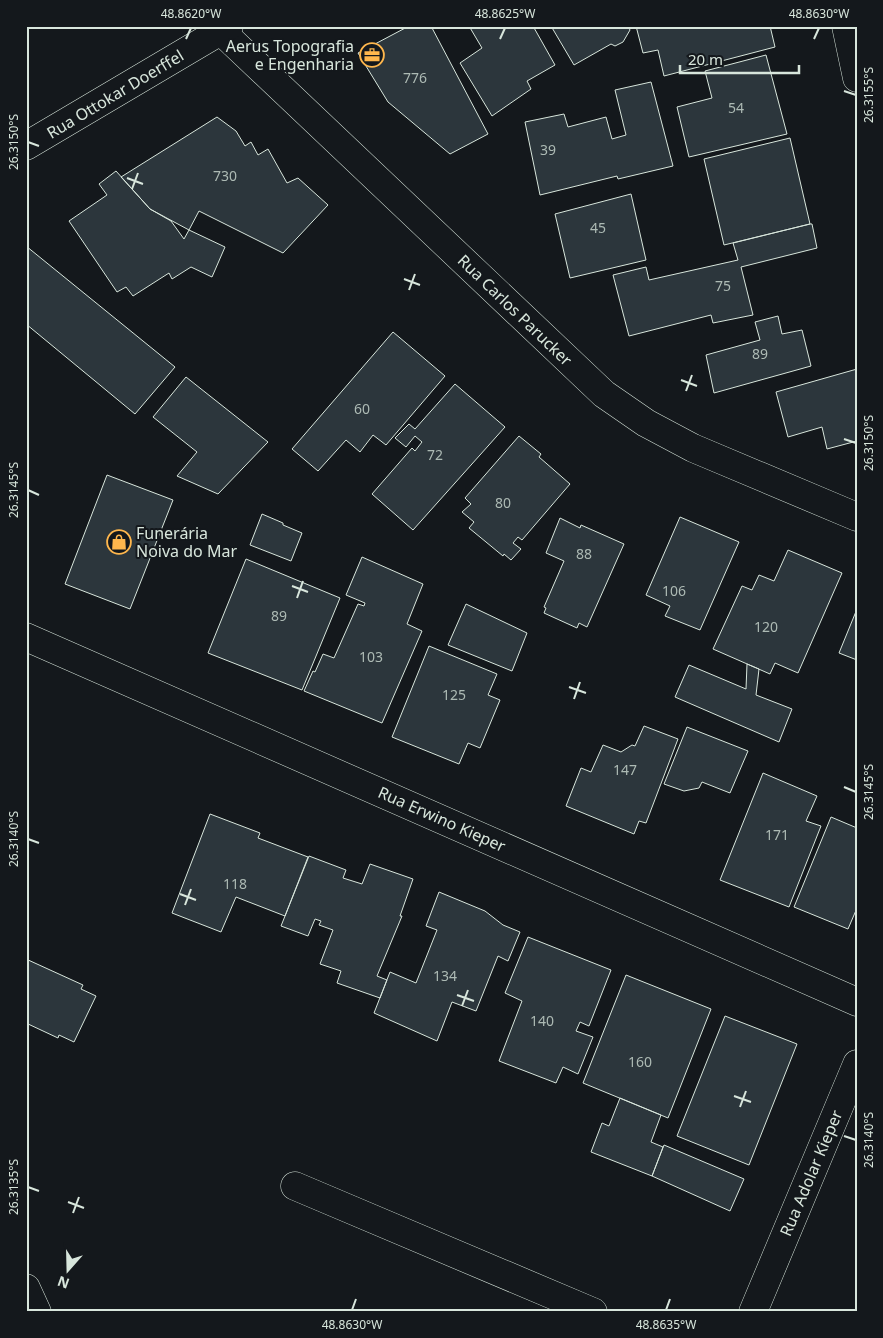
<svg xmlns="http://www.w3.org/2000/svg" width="883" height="1338" font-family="'Noto Sans',sans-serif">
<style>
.building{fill:#2c363c;stroke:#d8e6dc}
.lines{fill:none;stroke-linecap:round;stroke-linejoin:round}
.minor-casing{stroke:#d8e6dc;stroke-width:29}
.major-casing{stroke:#d8e6dc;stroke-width:29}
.minor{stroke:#14181c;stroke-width:28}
.major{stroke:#14181c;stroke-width:28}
.ticks{fill:none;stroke:#d8e6dc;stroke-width:2}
.labels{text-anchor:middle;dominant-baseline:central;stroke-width:4;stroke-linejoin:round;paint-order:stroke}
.number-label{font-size:14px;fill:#adbab4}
.poi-label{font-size:16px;fill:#d8e6dc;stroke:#14181c;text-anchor:end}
.street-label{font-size:16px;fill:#d8e6dc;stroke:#14181c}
.neatline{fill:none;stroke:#d8e6dc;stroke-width:2}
.ticks-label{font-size:12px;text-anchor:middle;fill:#d8e6dc}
</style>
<rect width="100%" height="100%" fill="#14181c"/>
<path class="building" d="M 409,26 L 431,26 L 488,134 L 450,154 L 388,102 L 358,53 Z
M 469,26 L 533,26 L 555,65 L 527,81 L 531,89 L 492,116 L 460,63 L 482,48 Z
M 551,26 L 628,26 L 630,30 L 623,42 L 615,46 L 611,44 L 574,65 Z
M 636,26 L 770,26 L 775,47 L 664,76 L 658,50 L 643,53 Z
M 766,55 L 787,134 L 689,157 L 677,107 L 712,98 L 705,71 Z
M 651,82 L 673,166 L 618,179 L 617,176 L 540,195 L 525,122 L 564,114 L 568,127 L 606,117 L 612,139 L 626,135 L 615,90 Z
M 217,117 L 236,131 L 245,146 L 251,142 L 258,155 L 268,149 L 287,183 L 298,178 L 328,205 L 283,253 L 199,211 L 189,230 L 150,209 L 121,177 Z
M 790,138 L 810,224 L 724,245 L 704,159 Z
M 116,171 L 150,209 L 171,221 L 184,239 L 189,230 L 225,247 L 212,277 L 191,267 L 172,279 L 169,273 L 133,296 L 126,287 L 117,292 L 69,221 L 107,195 L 99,184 Z
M 631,194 L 646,260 L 570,278 L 555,214 Z
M 810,224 L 812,224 L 817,248 L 741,267 L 753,315 L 713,323 L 711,315 L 629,336 L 613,275 L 646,267 L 649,280 L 738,260 L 733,243 Z
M 26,246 L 175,367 L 135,414 L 26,324 Z
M 778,316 L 782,334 L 802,330 L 811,366 L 714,393 L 706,355 L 760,340 L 755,322 Z
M 393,332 L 445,376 L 386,445 L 373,435 L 360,452 L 346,440 L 318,471 L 292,449 Z
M 857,369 L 857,441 L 827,449 L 822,427 L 788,437 L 776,392 Z
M 186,377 L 268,442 L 218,494 L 177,476 L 197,452 L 153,417 Z
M 455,384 L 505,427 L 413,530 L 372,494 L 412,448 L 415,451 L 422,442 L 415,436 L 406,447 L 395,438 L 409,424 L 415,429 Z
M 519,436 L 541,454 L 539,457 L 570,484 L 522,540 L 518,537 L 513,543 L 521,549 L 511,560 L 504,554 L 503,556 L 469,528 L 474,522 L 462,512 L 471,504 L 465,498 Z
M 107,475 L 173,500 L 130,609 L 65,584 Z
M 262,514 L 283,523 L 283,525 L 302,533 L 291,561 L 250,545 Z
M 680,517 L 739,542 L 700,630 L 665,616 L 670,606 L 646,595 Z
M 560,518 L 580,528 L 581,525 L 624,544 L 587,627 L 579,623 L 577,628 L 544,613 L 546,608 L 544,607 L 564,561 L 546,553 Z
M 788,550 L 842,573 L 798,673 L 775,663 L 770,674 L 713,649 L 742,586 L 752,590 L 759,575 L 774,581 Z
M 362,557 L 423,584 L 407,624 L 422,631 L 382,723 L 304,691 L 313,671 L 315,672 L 323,654 L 334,658 L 358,604 L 364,606 L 365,603 L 346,595 Z
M 246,559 L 340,598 L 302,690 L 208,653 Z
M 466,604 L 527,633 L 512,671 L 448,645 Z
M 857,609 L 857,660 L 839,653 Z
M 429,646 L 497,674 L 488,695 L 500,700 L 480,748 L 468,743 L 459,764 L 392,737 Z
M 747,664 L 759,669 L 756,695 L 792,709 L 779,742 L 675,697 L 689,665 L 746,689 Z
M 644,726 L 678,739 L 646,823 L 639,821 L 634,834 L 566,806 L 581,768 L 591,772 L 603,745 L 621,752 L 632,745 L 635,746 Z
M 687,727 L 748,751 L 730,793 L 702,782 L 699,788 L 684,791 L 664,784 Z
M 763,773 L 817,796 L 806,821 L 821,826 L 789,907 L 720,880 Z
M 210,814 L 260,833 L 258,838 L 308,857 L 285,916 L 236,897 L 221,932 L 172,913 Z
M 831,817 L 857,828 L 857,908 L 848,929 L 794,907 Z
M 309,856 L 346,870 L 343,878 L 362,884 L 370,864 L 413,879 L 400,916 L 402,916 L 377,976 L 387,980 L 380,998 L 337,983 L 341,971 L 320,964 L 333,930 L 319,925 L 321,921 L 315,919 L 308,936 L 281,926 Z
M 439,892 L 485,911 L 503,925 L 520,932 L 508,961 L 498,956 L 476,1011 L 452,1002 L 437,1041 L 374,1013 L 390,972 L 416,983 L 437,930 L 426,926 Z
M 528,937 L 611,970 L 589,1026 L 580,1022 L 576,1031 L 593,1037 L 578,1074 L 563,1067 L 556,1083 L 499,1061 L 522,1001 L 505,993 Z
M 26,959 L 83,985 L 81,989 L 96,996 L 74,1042 L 59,1035 L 58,1038 L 26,1023 Z
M 626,975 L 711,1009 L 668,1118 L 583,1083 Z
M 725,1016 L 797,1044 L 749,1165 L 677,1136 Z
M 620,1098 L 661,1115 L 651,1142 L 663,1147 L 652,1176 L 591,1152 L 602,1123 L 609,1126 Z
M 664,1145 L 744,1179 L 730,1211 L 652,1176 Z"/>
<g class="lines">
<g class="minor-casing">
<path id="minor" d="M 846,26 L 857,78
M 221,31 L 604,394 L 646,423 L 693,448 L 857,517
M 26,637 L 857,1002
M 295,1186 L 593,1312
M 753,1312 L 857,1064"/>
</g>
<g class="major-casing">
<path id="major" d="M 26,146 L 229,26
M 26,1288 L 37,1312"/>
</g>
<use href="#minor" class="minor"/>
<use href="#major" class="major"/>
</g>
<path class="ticks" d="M 186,39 L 191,28M 500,39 L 505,28M 814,39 L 819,28M 844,91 L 856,95M 28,142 L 39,146M 127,178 L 143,184M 132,189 L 138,173M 404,279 L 420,285M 409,290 L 415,274M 681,380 L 697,386M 686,391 L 692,375M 844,439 L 856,443M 28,490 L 39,495M 292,586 L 308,592M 297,598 L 303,581M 569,687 L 586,693M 574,699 L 580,682M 844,787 L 856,792M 28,839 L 39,843M 180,894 L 196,900M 185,905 L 191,889M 457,995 L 474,1001M 462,1006 L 468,990M 734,1096 L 751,1102M 740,1107 L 746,1091M 844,1136 L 856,1140M 28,1187 L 39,1191M 68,1202 L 84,1208M 73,1213 L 79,1197M 352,1310 L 356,1299M 666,1310 L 670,1299"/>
<defs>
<g id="office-ring" transform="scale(1.25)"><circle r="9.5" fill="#14181c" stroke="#ffb74d" stroke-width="1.5"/><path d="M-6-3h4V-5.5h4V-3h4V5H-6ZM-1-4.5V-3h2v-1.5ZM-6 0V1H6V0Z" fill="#ffb74d"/></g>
<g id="shop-ring" transform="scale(1.25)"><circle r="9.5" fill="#14181c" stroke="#ffb74d" stroke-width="1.5"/><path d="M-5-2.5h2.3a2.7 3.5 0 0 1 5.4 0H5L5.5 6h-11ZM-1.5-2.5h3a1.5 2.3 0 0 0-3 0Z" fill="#ffb74d"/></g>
</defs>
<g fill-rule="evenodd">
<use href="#office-ring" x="372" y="55"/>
<use href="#shop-ring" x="119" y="542"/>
</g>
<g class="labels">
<g class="number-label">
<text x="415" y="77">776</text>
<text x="736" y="107">54</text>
<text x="548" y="149">39</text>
<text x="225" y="175">730</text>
<text x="598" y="227">45</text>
<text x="723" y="285">75</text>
<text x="760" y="353">89</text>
<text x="362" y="408">60</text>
<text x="435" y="454">72</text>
<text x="503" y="502">80</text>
<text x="584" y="553">88</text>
<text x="674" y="590">106</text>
<text x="279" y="615">89</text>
<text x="766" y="626">120</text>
<text x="371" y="656">103</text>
<text x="454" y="694">125</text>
<text x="625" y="769">147</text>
<text x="777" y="834">171</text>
<text x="235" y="883">118</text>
<text x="445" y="975">134</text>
<text x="542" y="1020">140</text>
<text x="640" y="1061">160</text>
</g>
<g class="poi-label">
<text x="354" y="46">Aerus Topografia<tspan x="354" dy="18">e Engenharia</tspan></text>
<text x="136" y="533" text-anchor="start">Funerária<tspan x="136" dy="18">Noiva do Mar</tspan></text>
</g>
<g class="street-label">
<text transform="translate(115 94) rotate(-31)">Rua Ottokar Doerffel</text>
<text transform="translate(515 310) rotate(44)">Rua Carlos Parucker</text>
<text transform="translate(442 819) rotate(24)">Rua Erwino Kieper</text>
<text transform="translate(811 1173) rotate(-67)">Rua Adolar Kieper</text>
</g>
</g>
<rect width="883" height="1338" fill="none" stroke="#14181c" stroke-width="55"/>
<g transform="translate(68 1270) rotate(200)" stroke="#14181c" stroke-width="4" paint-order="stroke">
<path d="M0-4L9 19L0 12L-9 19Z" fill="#d8e6dc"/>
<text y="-8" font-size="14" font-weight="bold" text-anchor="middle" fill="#d8e6dc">N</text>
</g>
<path d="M680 65v8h119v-8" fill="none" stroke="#d8e6dc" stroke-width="2.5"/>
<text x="688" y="65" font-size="15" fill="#d8e6dc" stroke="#14181c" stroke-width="4" paint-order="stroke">20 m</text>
<rect x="28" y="28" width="828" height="1282" class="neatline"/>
<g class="ticks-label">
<text x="191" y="18">48.8620°W</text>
<text x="505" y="18">48.8625°W</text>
<text x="819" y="18">48.8630°W</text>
<text transform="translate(869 95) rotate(-90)" y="4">26.3155°S</text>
<text transform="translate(14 142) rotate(-90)" y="4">26.3150°S</text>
<text transform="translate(869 443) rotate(-90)" y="4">26.3150°S</text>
<text transform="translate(14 490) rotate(-90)" y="4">26.3145°S</text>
<text transform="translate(869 792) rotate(-90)" y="4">26.3145°S</text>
<text transform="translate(14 839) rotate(-90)" y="4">26.3140°S</text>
<text transform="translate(869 1140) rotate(-90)" y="4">26.3140°S</text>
<text transform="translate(14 1187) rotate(-90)" y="4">26.3135°S</text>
<text x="352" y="1329">48.8630°W</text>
<text x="666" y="1329">48.8635°W</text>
</g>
</svg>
